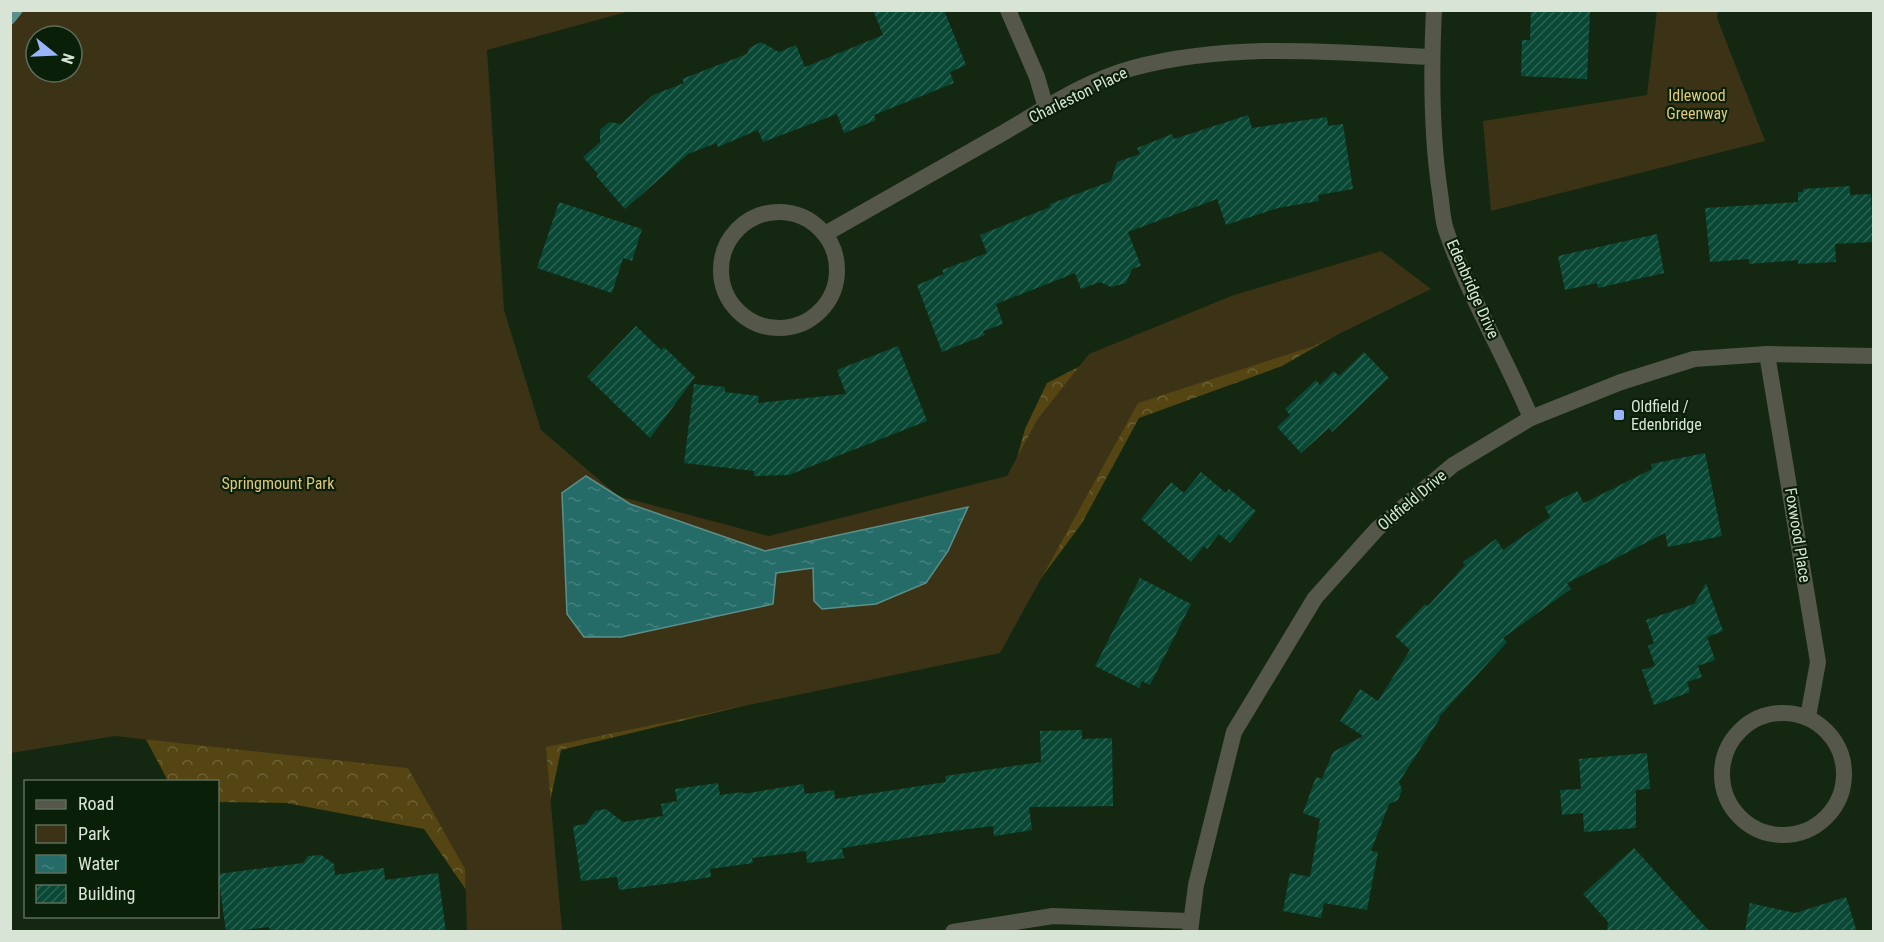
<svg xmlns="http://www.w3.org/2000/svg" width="1884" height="942" font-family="'Roboto Condensed',sans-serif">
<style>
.forest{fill:url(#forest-crowns)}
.park{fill:#3c3317;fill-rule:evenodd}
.water{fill:url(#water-ripples);stroke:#5b908a;stroke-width:1.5}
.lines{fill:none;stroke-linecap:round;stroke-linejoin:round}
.stream{stroke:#5b908a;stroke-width:10}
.building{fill:url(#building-hatch)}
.minor{stroke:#545749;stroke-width:16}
.tertiary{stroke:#545749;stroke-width:16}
.poi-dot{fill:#97b6fd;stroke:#0a1f08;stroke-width:2}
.labels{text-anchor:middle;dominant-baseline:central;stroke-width:4.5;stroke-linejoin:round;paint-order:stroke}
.street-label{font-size:16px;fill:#d8e5d6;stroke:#0a1f08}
.park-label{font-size:16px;fill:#e0c77b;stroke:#0a1f08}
.poi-label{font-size:16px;fill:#d8e5d6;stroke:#0a1f08;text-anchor:start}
</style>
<defs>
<pattern id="forest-crowns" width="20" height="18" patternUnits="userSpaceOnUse" patternTransform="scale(1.5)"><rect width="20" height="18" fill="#544513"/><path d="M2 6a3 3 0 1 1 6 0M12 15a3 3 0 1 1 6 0" fill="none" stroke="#6c6035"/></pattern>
<pattern id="water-ripples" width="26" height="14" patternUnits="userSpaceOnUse" patternTransform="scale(1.5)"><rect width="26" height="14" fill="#256c69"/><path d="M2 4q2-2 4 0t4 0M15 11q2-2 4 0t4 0" fill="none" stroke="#44817e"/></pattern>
<pattern id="building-hatch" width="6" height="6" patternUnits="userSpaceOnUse" patternTransform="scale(1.5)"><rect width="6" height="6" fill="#094835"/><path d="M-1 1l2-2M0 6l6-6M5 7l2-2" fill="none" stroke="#2c6252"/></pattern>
</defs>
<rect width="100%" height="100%" fill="#142811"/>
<path class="forest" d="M 1380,310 L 1282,366 L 1139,418 L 1082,523 L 991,646 L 561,750 L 544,830 L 480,910 L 424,829 L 286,803 L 218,802 L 218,782 L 168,781 L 123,696 L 996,533 L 1025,429 L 1047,383 L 1102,355 Z"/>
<path class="park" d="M 11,11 L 630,11 L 487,50 L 504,310 L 541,430 L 618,496 L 769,536 L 1007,476 L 1037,420 L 1089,354 L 1234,295 L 1381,251 L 1431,289 L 1314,346 L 1138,403 L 1000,653 L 546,747 L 562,931 L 467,931 L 465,869 L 408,768 L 115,736 L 11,753 ZM 36,36 L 72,36 L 72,72 L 36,72 Z
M 1657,11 L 1718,11 L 1717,18 L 1765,141 L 1491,211 L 1483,121 L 1647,95 Z"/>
<path class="water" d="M 586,476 L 630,504 L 765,551 L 968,507 L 948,551 L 926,583 L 876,604 L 822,609 L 814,601 L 813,568 L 776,573 L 773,604 L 621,637 L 584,637 L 567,614 L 562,493 Z"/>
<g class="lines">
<path class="stream" d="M 10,20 L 18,10"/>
</g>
<path class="building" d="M 873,10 L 944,10 L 966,65 L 950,72 L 954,83 L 874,115 L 876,120 L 844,133 L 837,114 L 763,142 L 758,130 L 718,147 L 716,143 L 688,154 L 625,209 L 596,176 L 598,174 L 583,157 L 600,142 L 600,130 L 609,122 L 621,124 L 653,95 L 684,83 L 682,79 L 747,54 L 749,48 L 761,42 L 779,52 L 796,45 L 805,67 L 883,35 Z
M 1531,10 L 1590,10 L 1587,79 L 1521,76 L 1522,40 L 1530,40 Z
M 1248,115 L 1252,128 L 1327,117 L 1328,126 L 1343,124 L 1353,189 L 1318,195 L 1319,201 L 1278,208 L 1226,225 L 1217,199 L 1128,232 L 1141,266 L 1132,269 L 1126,283 L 1111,287 L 1100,282 L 1081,289 L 1075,273 L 996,304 L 1003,324 L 983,331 L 985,335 L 942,352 L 917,285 L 944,274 L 942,270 L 987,253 L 980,235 L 1050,207 L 1050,204 L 1111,181 L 1117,162 L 1140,154 L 1137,148 L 1172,134 L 1174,139 Z
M 1850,186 L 1850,195 L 1871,194 L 1873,242 L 1835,244 L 1836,262 L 1798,264 L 1798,260 L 1749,264 L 1749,259 L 1710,262 L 1705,208 L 1798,202 L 1798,192 L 1803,192 L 1803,189 Z
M 559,202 L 642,229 L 632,261 L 623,258 L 612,293 L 537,268 Z
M 1657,234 L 1664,273 L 1598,288 L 1597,283 L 1565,290 L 1558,256 Z
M 636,326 L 661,350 L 664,347 L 695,377 L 650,438 L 587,377 Z
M 898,346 L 927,421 L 789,475 L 754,476 L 754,471 L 684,463 L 694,384 L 725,387 L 725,392 L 759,396 L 758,403 L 846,394 L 837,370 Z
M 1364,352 L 1389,378 L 1332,432 L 1329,428 L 1301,453 L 1277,427 L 1290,415 L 1285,409 L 1316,380 L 1320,385 L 1334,371 L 1339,376 Z
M 1705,453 L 1722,536 L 1668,547 L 1665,533 L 1567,583 L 1571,589 L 1503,638 L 1507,642 L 1439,717 L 1440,718 L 1399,782 L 1402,790 L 1398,800 L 1389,804 L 1371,851 L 1378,852 L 1367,910 L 1324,903 L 1321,918 L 1283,911 L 1290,873 L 1310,877 L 1320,819 L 1303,813 L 1316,777 L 1322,779 L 1333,752 L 1363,736 L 1340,721 L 1360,689 L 1378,701 L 1410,650 L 1395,636 L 1425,604 L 1428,606 L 1465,565 L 1463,562 L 1496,539 L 1503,550 L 1550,517 L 1545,507 L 1577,491 L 1584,503 L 1652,469 L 1651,464 Z
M 1201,472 L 1226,493 L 1229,489 L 1256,511 L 1230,543 L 1219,534 L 1207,549 L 1204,546 L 1191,562 L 1141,519 L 1171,482 L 1184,493 Z
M 1140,578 L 1191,604 L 1150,685 L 1142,681 L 1139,688 L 1095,666 Z
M 1706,583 L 1723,631 L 1707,637 L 1715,660 L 1698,666 L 1702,677 L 1687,682 L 1690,692 L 1654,705 L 1642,670 L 1655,666 L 1648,646 L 1654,643 L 1646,620 L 1694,604 Z
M 1082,730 L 1082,739 L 1112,738 L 1113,806 L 1029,807 L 1032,830 L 994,836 L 993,826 L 953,831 L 842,848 L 844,858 L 807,863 L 806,851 L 752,858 L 753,863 L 710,869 L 711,877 L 672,883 L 619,890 L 617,877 L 581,881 L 573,826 L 586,824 L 595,811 L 606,809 L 623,822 L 663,816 L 661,804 L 677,801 L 675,789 L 718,783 L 720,795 L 743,792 L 743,794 L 803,784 L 805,794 L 834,790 L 835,799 L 946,782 L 945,776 L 1041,762 L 1040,731 Z
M 1647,753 L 1650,789 L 1636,790 L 1636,828 L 1584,832 L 1583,813 L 1562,815 L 1560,790 L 1581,789 L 1579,759 Z
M 1634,848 L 1710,932 L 1607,932 L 1608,922 L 1583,894 Z
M 321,855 L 334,864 L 335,875 L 384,868 L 385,880 L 438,873 L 446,932 L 270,932 L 269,927 L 226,932 L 218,874 L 303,863 L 308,856 Z
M 1846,897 L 1857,932 L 1745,932 L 1750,903 L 1795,913 Z"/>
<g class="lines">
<path class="minor" d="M 1008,10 L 1037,77 L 1046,108
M 1434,10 C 1431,71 1431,133 1440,193 C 1442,205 1442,218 1446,230 C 1468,295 1504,354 1531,418
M721 270a58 58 0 1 1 116 0a58 58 0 1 1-116 0Z
M 825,234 C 884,200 944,167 1003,133 C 1044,109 1087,80 1133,68 C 1232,42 1330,52 1431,57
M 1767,354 L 1818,662 L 1808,717
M1722 774a61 61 0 1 1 122 0a61 61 0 1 1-122 0Z
M 953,932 L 1053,916 L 1190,921"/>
<path class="tertiary" d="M 1190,932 L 1196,885 L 1234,732 L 1315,598 L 1377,529 L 1453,465 L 1531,418 L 1621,382 L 1694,359 L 1767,354 L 1874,356"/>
</g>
<rect class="poi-dot" x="1613" y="409" width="12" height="12" rx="3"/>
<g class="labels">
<g class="street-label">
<text transform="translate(1078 95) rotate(-26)">Charleston Place</text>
<text transform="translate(1473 289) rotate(66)">Edenbridge Drive</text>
<text transform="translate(1412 500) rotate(-40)">Oldfield Drive</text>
<text transform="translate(1798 535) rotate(81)">Foxwood Place</text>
</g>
<g class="park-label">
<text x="1697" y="95">Idlewood<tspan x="1697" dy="18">Greenway</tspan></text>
<text x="278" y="483">Springmount Park</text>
</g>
<g class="poi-label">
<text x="1631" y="406">Oldfield /<tspan x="1631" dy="18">Edenbridge</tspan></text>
</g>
</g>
<rect width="1884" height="942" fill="none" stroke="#d8e5d6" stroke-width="24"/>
<rect x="24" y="780" width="195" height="138" fill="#0a1f08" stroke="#5c6e5a" stroke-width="1.5"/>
<rect x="36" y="800" width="30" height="9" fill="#545749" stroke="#5c6e5a" stroke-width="1.5"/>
<text x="78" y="810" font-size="18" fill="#d8e5d6">Road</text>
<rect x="36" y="825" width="30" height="18" fill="#3c3317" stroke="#5c6e5a" stroke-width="1.5"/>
<text x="78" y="840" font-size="18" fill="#d8e5d6">Park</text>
<rect x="36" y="855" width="30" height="18" fill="url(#water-ripples)" stroke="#5c6e5a" stroke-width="1.5"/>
<text x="78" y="870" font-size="18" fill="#d8e5d6">Water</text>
<rect x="36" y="885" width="30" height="18" fill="url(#building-hatch)" stroke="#5c6e5a" stroke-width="1.5"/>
<text x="78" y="900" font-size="18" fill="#d8e5d6">Building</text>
<g transform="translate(54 54) rotate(108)"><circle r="28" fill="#0a1f08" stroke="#5c6e5a" stroke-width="1.5"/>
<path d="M0-4.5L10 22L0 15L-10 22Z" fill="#97b6fd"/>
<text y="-9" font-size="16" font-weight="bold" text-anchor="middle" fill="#d8e5d6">N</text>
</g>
</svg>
